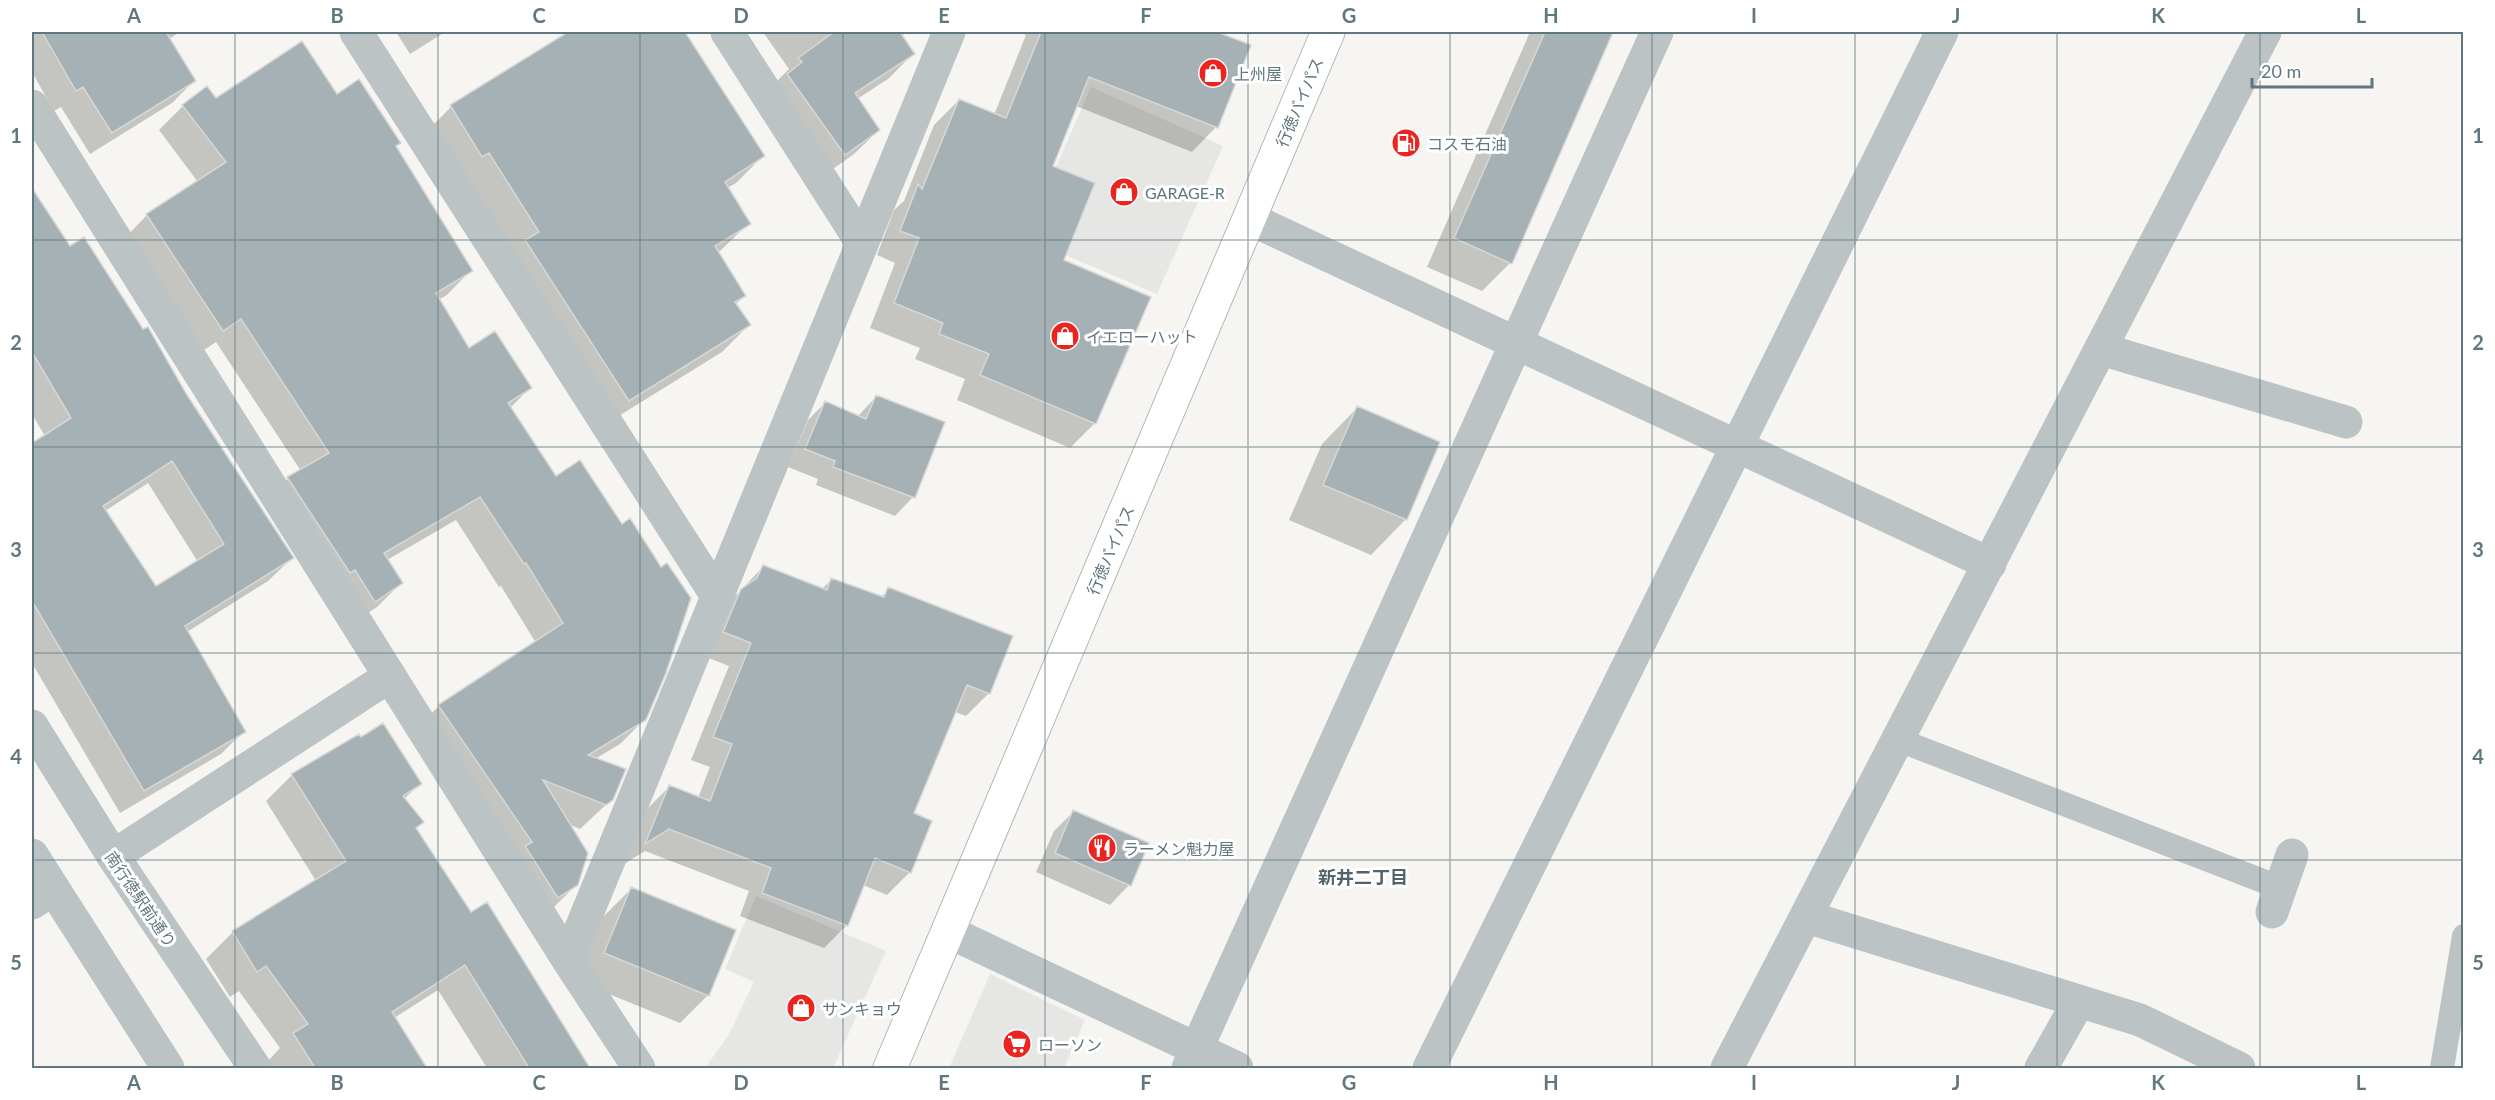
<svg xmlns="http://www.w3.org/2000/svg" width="2495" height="1100" font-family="Lato,'Noto Sans JP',sans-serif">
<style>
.built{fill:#e6e7e5}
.shadow{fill:#0003;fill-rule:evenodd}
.building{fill:#a5b1b4;stroke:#d7d7d5;stroke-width:1.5;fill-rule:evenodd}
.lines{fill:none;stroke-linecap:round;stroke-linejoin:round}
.primary-casing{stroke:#b1b8bb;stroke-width:35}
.service{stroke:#bcc3c5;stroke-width:24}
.minor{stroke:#bcc3c5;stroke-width:33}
.tertiary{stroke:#bcc3c5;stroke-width:33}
.primary{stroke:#fff;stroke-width:33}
.grid{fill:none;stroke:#5f777e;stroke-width:1.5;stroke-opacity:0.55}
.labels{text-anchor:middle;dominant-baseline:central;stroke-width:6;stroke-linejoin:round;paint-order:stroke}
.poi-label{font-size:16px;fill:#5f777e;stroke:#fff;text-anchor:start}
.street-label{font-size:16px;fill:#5f777e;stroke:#fff}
.neighbourhood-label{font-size:18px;font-weight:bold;fill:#526369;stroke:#fff}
.neatline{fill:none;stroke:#5f777e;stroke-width:2}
.grid-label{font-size:20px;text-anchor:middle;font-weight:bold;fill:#5f777e}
</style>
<rect width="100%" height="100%" fill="#f6f5f2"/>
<path class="built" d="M 1091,87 L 1223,146 L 1157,294 L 1025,238 Z
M 756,896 L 886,951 L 833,1068 L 705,1068 L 728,1036 L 754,982 L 725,969 Z
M 990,974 L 1085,1020 L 1064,1068 L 949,1068 Z"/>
<path class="shadow" d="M 32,32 L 180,32 L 169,39 L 194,81 L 172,103 L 90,154 L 61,107 L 54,111 L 32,72 Z
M 396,32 L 445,32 L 410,54 Z
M 571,32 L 677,32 L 763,156 L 736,183 L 727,188 L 749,223 L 718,253 L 744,296 L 735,305 L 749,325 L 722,352 L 601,427 L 424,134 L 451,107 Z
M 763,32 L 908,32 L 901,36 L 913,54 L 888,79 L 857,99 L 879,130 L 854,154 L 819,179 L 774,84 L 789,69 Z
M 1017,32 L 1213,32 L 1249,46 L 1216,127 L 1192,152 L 1076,106 L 1051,167 L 1062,260 L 1095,423 L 1070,448 L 957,400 L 965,379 L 915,359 L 920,348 L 870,328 L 895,263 L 877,255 L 894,210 L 904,201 L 934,125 L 959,100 L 994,115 L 1026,35 Z
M 1530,32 L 1611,32 L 1510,263 L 1482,291 L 1427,267 Z
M 336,96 L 395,147 L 471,270 L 447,295 L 438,300 L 468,350 L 530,388 L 509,409 L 645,719 L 620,744 L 595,759 L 612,799 L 580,829 L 568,824 L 577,884 L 552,909 L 414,730 L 439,706 L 536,643 L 501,586 L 499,587 L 456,520 L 387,560 L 401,583 L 377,607 L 350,625 L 264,503 L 288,479 L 301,471 L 216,342 L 198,354 L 123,240 L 147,215 L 198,182 L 159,130 L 183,106 L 215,100 Z
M 32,190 L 70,248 L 186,395 L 292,558 L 268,581 L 187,632 L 244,731 L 221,754 L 120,813 L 32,663 L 32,445 L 45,436 L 32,414 ZM 148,483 L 198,562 L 156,588 L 105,511 Z
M 876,397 L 943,423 L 913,497 L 895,516 L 816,485 L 818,479 L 788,467 L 808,420 L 826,402 L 857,417 Z
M 1357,408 L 1406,519 L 1371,555 L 1289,520 L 1322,444 Z
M 763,567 L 822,589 L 832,579 L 881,597 L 889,589 L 989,693 L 966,716 L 955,712 L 912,814 L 910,872 L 887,895 L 863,885 L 847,925 L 824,948 L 740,916 L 749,891 L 645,851 L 624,864 L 646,810 L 669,787 L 698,798 L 710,767 L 691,760 L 729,666 L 701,655 L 718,614 Z
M 292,775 L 420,784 L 404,799 L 415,829 L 471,914 L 487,904 L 589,1068 L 487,1068 L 438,990 L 394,1018 L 425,1068 L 272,1068 L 268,1061 L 280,1048 L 239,991 L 230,997 L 206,959 L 232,933 L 316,881 L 266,801 Z
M 1073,812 L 1147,843 L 1129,885 L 1110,905 L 1036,872 L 1054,831 Z
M 631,889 L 708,995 L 680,1023 L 577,981 L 603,917 Z"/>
<path class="building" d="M 42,32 L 166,32 L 196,81 L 112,133 L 83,87 L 76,91 Z
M 568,32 L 685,32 L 765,156 L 725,182 L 751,224 L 715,246 L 746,296 L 735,302 L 751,325 L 629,401 L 525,240 L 539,232 L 489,153 L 482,157 L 450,105 Z
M 834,32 L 900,32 L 915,54 L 855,93 L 880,130 L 845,155 L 787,74 L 802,62 L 798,58 Z
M 1041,32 L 1217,32 L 1251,45 L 1218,128 L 1089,77 L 1053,166 L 1095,183 L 1064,260 L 1151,297 L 1096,424 L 980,375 L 989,354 L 939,334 L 943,323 L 894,303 L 919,238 L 900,231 L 918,184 L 922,189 L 959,99 L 1006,118 Z
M 1545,32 L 1613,32 L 1512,264 L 1454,238 Z
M 302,41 L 337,94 L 359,79 L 401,143 L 396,146 L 473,271 L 436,293 L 469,348 L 495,331 L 532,388 L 508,403 L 556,476 L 580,460 L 622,524 L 630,518 L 661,567 L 667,563 L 691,598 L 666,673 L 646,720 L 588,755 L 626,769 L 613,800 L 606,805 L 543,780 L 588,853 L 578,885 L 558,898 L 525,846 L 532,842 L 438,705 L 563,623 L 526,563 L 524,564 L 480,497 L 384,553 L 403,583 L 375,602 L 355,570 L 350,573 L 287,477 L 329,453 L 241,319 L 223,331 L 146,214 L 226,162 L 182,105 L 207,86 L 216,98 Z
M 32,188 L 70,246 L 84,237 L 143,329 L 148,327 L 187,395 L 294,558 L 185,626 L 246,732 L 144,791 L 32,601 L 32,443 L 71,418 L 32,352 ZM 172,461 L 224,544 L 156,586 L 103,506 Z
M 876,395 L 945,422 L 915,498 L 833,467 L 835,461 L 805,449 L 825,401 L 866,419 Z
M 1357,406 L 1440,442 L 1407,520 L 1323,485 Z
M 763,565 L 827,590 L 831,578 L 884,597 L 888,587 L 1013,636 L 990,694 L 967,685 L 914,813 L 932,821 L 911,873 L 875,858 L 848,926 L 762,893 L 771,868 L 669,829 L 645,844 L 669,785 L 710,801 L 732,744 L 713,737 L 751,643 L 723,632 L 741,589 L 757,578 Z
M 383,723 L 422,784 L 403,796 L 424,822 L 416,828 L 471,912 L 487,902 L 590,1068 L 529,1068 L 465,965 L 392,1012 L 427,1068 L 315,1068 L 293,1033 L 308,1024 L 266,966 L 257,972 L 232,931 L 346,861 L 291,774 L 359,734 L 361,737 Z
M 1073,810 L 1149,843 L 1131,886 L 1055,853 Z
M 631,887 L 736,930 L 709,996 L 604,953 Z"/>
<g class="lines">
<g class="primary-casing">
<path id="primary" d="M 890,1068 L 1328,32"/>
</g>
<path class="service" d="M 1899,740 L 2281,888
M 2442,1068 L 2464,936"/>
<path class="minor" d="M 356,32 L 717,596
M 727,32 L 862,243
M 32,106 L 568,960 L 639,1068
M 1250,219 L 1990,564
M 2101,349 L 2346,422
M 113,856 L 390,676
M 32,903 L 53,889
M 2272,912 L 2292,855
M 1807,917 L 2140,1020 L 2239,1068
M 949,932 L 1237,1068
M 568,960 L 949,32
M 1188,1068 L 1657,32
M 1429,1068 L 1942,32
M 2041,1068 L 2079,1001"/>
<path class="tertiary" d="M 32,726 L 113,856 L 255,1068
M 32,855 L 168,1068
M 1727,1068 L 2265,32"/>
<use href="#primary" class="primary"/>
</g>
<path class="grid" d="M 235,32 L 235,1068M 438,32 L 438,1068M 640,32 L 640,1068M 843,32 L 843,1068M 1045,32 L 1045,1068M 1248,32 L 1248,1068M 1450,32 L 1450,1068M 1652,32 L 1652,1068M 1855,32 L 1855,1068M 2057,32 L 2057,1068M 2260,32 L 2260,1068M 32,240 L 2464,240M 32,447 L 2464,447M 32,653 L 2464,653M 32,860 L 2464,860"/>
<defs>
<g id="shop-disc" transform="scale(1.5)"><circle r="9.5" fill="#ea241e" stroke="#fff"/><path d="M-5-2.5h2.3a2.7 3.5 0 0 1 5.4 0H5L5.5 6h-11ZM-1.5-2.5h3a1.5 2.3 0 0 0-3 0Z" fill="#fff"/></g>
<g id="fuel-disc" transform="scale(1.5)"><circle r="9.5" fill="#ea241e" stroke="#fff"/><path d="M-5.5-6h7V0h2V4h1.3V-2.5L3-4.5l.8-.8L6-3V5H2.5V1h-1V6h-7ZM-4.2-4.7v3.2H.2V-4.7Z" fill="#fff"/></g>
<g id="restaurant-disc" transform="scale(1.5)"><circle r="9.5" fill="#ea241e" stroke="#fff"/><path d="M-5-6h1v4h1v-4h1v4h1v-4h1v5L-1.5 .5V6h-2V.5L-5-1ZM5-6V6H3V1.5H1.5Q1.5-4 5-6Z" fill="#fff"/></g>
<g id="supermarket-disc" transform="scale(1.5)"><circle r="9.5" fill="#ea241e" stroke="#fff"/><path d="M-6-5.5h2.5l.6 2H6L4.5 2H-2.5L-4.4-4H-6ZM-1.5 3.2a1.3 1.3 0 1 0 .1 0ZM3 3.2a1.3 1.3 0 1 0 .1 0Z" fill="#fff"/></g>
</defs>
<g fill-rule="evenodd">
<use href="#shop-disc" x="1213" y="73"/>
<use href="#fuel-disc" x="1406" y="143"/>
<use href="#shop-disc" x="1124" y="192"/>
<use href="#shop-disc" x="1065" y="336"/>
<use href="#restaurant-disc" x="1102" y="848"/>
<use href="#shop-disc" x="801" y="1008"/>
<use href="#supermarket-disc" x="1017" y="1044"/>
</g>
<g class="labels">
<g class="poi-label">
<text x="1234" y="73">上州屋</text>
<text x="1427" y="143">コスモ石油</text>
<text x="1145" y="192">GARAGE-R</text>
<text x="1086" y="336">イエローハット</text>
<text x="1123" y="848">ラーメン魁力屋</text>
<text x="822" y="1008">サンキョウ</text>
<text x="1038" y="1044">ローソン</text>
</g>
<g class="street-label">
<text transform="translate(1299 102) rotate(-67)">行徳バイパス</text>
<text transform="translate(1110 550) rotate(-67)">行徳バイパス</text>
<text transform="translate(141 899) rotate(56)">南行徳駅前通り</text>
</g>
<g class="neighbourhood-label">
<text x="1363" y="877">新井二丁目</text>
</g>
</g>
<rect width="2495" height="1100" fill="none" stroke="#ffffff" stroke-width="66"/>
<path d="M2252 78v9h120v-9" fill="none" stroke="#5f777e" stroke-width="3"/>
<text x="2261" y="78" font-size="18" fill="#5f777e" stroke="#ffffff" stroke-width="4.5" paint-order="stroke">20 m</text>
<rect x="33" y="33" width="2429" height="1034" class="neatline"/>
<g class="grid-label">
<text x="134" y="23">A</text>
<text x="337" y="23">B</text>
<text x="539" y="23">C</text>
<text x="741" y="23">D</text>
<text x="944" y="23">E</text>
<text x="1146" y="23">F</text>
<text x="1349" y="23">G</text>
<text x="1551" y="23">H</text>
<text x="1754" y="23">I</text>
<text x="1956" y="23">J</text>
<text x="2158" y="23">K</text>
<text x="2361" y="23">L</text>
<text x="16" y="143">1</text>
<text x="2478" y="143">1</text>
<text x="16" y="350">2</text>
<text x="2478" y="350">2</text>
<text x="16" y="557">3</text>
<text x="2478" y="557">3</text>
<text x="16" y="764">4</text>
<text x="2478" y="764">4</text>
<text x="16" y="970">5</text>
<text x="2478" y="970">5</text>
<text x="134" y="1090">A</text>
<text x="337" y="1090">B</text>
<text x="539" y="1090">C</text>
<text x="741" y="1090">D</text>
<text x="944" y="1090">E</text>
<text x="1146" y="1090">F</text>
<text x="1349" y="1090">G</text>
<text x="1551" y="1090">H</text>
<text x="1754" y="1090">I</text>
<text x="1956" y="1090">J</text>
<text x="2158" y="1090">K</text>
<text x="2361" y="1090">L</text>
</g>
</svg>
